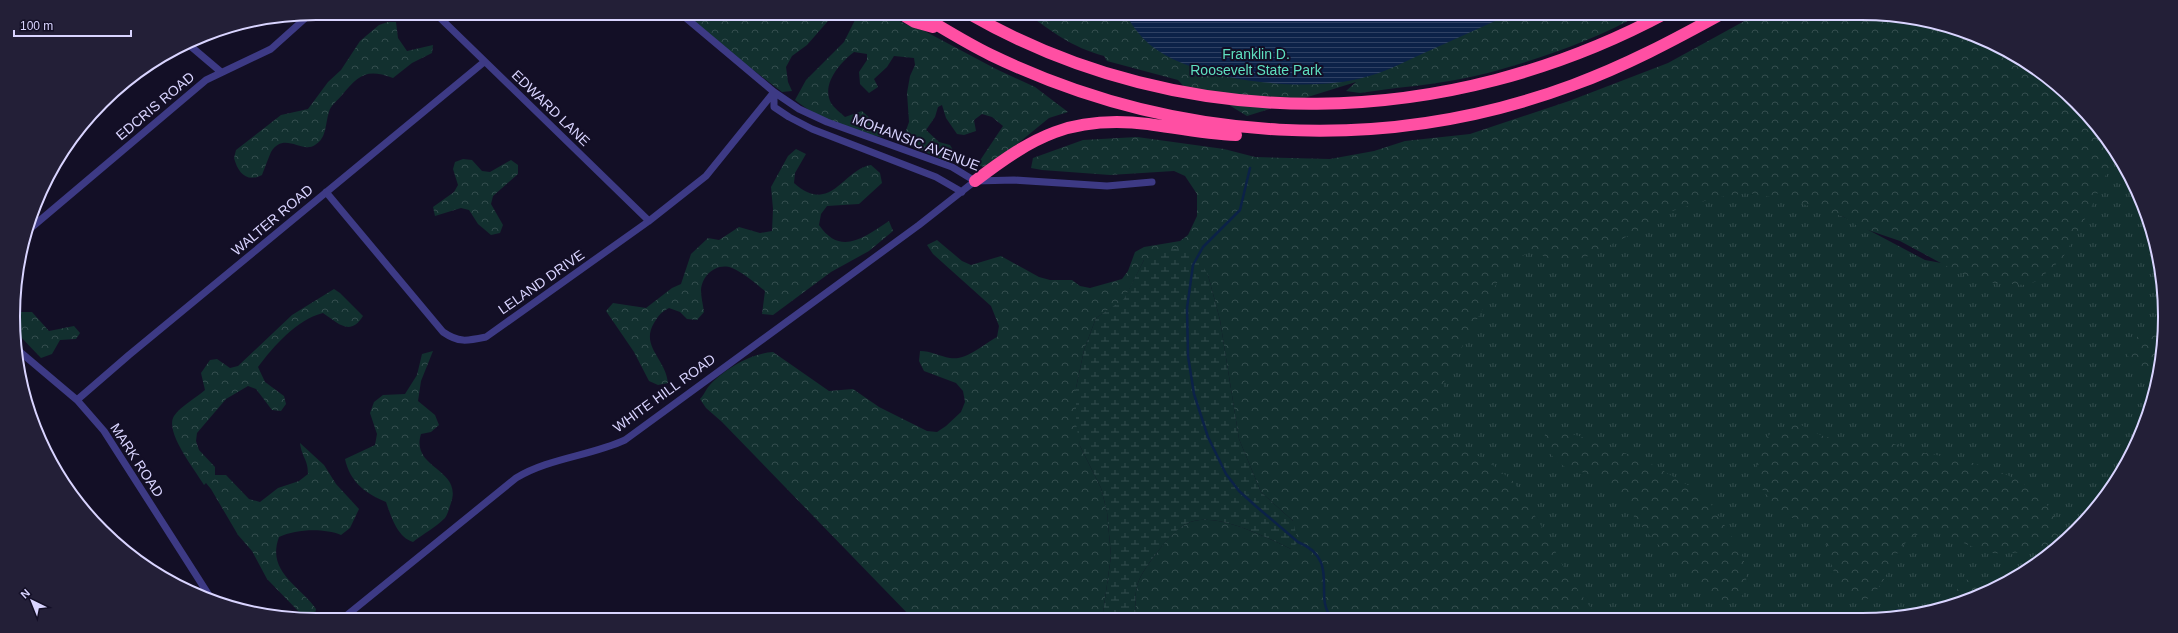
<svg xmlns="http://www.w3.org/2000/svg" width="2178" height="633" font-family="Arial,sans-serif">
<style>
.grass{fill:url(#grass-tufts)}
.forest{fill:url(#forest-crowns)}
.wetland{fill:url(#wetland-marsh)}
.water{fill:url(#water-rules)}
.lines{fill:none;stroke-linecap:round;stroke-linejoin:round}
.stream{stroke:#0c2248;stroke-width:2.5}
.street{stroke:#3d3a85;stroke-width:7}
.highway{stroke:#ff4fa3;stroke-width:12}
.labels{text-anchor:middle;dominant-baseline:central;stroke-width:4;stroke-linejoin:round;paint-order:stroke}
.park-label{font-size:14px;fill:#5fe0c0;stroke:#130f26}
.street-label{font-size:14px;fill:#d9d4ff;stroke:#130f26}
.rim{fill:none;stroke:#d9d4ff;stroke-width:2}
</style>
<defs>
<pattern id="grass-tufts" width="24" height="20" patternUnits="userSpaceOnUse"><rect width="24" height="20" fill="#12302f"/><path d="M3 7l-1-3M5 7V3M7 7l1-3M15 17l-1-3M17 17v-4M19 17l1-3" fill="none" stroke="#344d4e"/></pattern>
<pattern id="forest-crowns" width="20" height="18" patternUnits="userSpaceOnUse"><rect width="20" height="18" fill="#12302f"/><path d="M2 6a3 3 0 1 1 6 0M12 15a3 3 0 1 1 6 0" fill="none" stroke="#344d4e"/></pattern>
<pattern id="wetland-marsh" width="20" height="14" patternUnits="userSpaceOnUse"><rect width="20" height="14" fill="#12302f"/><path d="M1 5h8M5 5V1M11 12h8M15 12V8" fill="none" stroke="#344d4e"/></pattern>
<pattern id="water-rules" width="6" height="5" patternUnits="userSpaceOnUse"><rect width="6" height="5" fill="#0c2248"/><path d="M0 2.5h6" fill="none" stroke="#2f4163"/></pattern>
</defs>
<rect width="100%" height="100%" fill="#130f26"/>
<path class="grass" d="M 2114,148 L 2142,200 L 2159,257 L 2165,316 L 2159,375 L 2124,468 L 2062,545 L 1978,597 L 1901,617 L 1556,618 L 1432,424 L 1440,362 L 1493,263 L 1729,171 L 1844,217 L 1925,260 L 2007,275 Z"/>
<path class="forest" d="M 684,13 L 835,13 L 807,45 L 792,56 L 786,67 L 788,82 L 792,91 L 782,92 L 724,48 Z
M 847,13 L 885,13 L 907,25 L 917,27 L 996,69 L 1035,87 L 1068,112 L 1049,118 L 988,168 L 977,165 L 1003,126 L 992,117 L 982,114 L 974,120 L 976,131 L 964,135 L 957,134 L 946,118 L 942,105 L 938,107 L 935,117 L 926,130 L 939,142 L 950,145 L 956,155 L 951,163 L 902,142 L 909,122 L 907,93 L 910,76 L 915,65 L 914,58 L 894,56 L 887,67 L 874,79 L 878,87 L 869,93 L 860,84 L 859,72 L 867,60 L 867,54 L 854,52 C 840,63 821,84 831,103 C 834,108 841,113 845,117 L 862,111 L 883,130 L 884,137 C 853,133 819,119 795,100 L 806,80 L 844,42 L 856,18 Z
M 1026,13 L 1643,13 C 1591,42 1532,62 1475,76 C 1437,85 1398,87 1360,93 L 1346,91 L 1356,82 L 1247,116 L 1211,94 L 1188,91 L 1178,80 L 1107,61 L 1104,56 C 1071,47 1053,32 1026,13 Z
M 1759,13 L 1861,13 L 1920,19 L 1977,36 L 2030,64 L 2076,102 L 2116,152 L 2090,210 L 2062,259 L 2037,281 L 2026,285 L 1981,282 L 1950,268 L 1900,241 L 1859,227 L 1844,217 L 1793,201 L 1748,193 L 1714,198 L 1666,213 L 1636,232 L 1586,257 L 1563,261 L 1552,260 L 1533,251 L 1513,260 L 1495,276 L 1498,281 L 1449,371 L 1444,382 L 1444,393 L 1439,403 L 1441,424 L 1446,433 L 1453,442 L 1489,462 L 1514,482 L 1548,537 L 1568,576 L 1598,618 L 1136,619 C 1134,586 1136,580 1156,554 C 1164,543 1173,531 1186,524 C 1213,509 1265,537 1291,549 L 1293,521 L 1261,492 L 1239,439 L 1220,320 L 1208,275 L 1144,260 L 1124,300 L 1096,318 L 1084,350 L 1076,388 L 1080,446 L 1101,488 L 1107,512 L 1111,556 L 1103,613 L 1107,619 L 913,619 L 722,422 L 706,408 L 700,399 C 704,395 706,389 709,386 C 724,369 752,353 773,352 L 829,391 L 853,389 L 879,407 L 927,431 L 937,432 L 946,426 L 961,412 L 965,402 L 963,391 L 956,383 L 924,371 L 919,361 L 920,351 C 931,351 939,356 950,358 C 966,361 984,344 997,337 L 999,326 L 991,306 L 933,254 L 927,245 L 937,240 L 962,261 L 971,265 L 1001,256 L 1039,277 L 1050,280 L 1072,280 L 1080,286 L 1090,288 L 1122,279 L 1128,271 L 1135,252 L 1144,247 L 1180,241 L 1188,235 L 1197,216 L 1197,194 L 1185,176 L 1174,171 L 1110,175 L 1042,170 L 1031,168 L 1033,158 L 1083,140 L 1137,137 L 1224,149 L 1255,157 L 1330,159 L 1374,151 L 1405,141 L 1470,134 L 1569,101 L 1668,63 Z
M 388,22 L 396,22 L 398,38 L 407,51 L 433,45 L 432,53 L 412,63 L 393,78 C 366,68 359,75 342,95 C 338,100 330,106 329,112 C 325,124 327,138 315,145 C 302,154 284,131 271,152 C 268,159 265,167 262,175 C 247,183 238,173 234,158 L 236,150 L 281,115 L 308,109 L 328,82 L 341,70 L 360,41 L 379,25 Z
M 796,149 L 806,154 L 795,173 L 794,183 C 831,216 843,169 871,165 L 880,173 L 882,183 L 859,204 L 827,206 L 821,214 L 819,225 C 841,257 864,237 889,221 L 893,231 L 869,251 L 831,272 L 773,315 L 762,314 L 765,291 C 755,283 744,273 732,268 C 717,262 702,275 701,290 C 701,297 703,305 704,312 L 697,320 L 687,319 L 680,312 L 669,308 C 661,312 659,315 654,323 C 640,346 666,359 668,383 L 658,385 L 649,381 L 634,352 L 606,311 L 613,303 L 646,308 L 672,288 L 681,284 L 691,254 L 708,238 L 719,240 L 739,227 L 760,233 L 772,231 L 773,209 L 771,187 L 788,156 Z
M 463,159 L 472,160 L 482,171 L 490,172 L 511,160 L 518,165 L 518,174 L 493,196 L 491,204 L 503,225 L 500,233 L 491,235 L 478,224 L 469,210 L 461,208 L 435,216 L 433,207 L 454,192 L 458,185 L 453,169 L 455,162 Z
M 334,289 L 340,293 L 363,316 C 350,337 338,323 323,313 C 297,319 273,347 258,367 L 265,382 L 284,396 L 286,404 L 281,411 L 272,410 L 256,389 L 248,386 L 226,399 L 197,433 L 196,441 L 199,450 L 215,467 L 215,475 L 226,475 L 249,499 L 260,502 L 278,488 L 299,481 L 308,474 C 308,459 302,458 300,443 L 324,465 L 336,484 L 359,509 L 350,528 L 341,535 C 324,528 296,529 279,537 C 266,572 300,586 316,609 L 314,620 L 304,617 L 267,579 L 252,551 L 238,535 L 211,489 L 206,483 L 204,485 C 196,471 164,432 174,416 C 181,406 196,398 205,390 L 201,373 L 210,360 L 217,359 L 230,368 L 238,366 L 292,315 Z
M 15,312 L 32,312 L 49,331 L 74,326 L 80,333 L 76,339 L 60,340 L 52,354 L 41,358 L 17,333 Z
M 2164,323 L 2159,375 L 2157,382 L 2143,373 L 2127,355 L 2135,338 Z
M 433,351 L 421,381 L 418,401 L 435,415 L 439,425 L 431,432 L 421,434 C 410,469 463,468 451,503 C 449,508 448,514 445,518 C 436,527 423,534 413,542 C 397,537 391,516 386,502 C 365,493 350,482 345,459 L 375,445 L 377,434 L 370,413 L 374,402 L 383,395 L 405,394 L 417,375 L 422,354 Z
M 1799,424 C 1808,428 1818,435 1827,437 C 1844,441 1863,437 1881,440 C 1893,443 1904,448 1916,451 C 1968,462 2053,472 2060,539 L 2054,547 C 2035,549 2012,555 1993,553 C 1969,551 1934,520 1910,539 C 1889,555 1888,588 1864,601 C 1840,587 1833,577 1828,550 C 1825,539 1824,532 1818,523 L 1788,517 L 1780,511 L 1761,488 L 1757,466 L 1762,444 L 1769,435 L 1788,425 Z
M 1555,430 L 1579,436 L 1646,461 L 1705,495 L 1740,549 L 1747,571 L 1745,591 L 1740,599 L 1730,604 L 1695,585 L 1636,520 L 1625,502 L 1603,483 L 1585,473 L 1565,467 L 1556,461 L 1544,444 L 1545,434 Z
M 1975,579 L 1994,586 L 1978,597 L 1943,606 L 1965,580 Z"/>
<path class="wetland" d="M 1164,249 L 1188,249 L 1197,256 L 1208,275 L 1220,320 L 1239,439 L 1261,492 L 1293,521 L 1298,542 L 1291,549 C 1265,537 1213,509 1186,524 C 1174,531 1164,543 1156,554 C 1136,580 1134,586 1136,619 L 1107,619 L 1103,613 L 1111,556 L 1107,512 L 1101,488 L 1080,446 L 1076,424 L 1076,388 L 1084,350 L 1096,318 L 1124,299 L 1144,260 Z"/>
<path class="water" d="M 1125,13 L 1513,13 C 1483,26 1454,40 1424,53 C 1404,62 1384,73 1362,78 C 1307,93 1194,82 1149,44 C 1139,35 1131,24 1125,13 Z
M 1897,609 L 1906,612 L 1908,615 L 1890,617 L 1891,612 Z"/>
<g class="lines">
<path class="stream" d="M 1250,168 L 1240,210 L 1203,247 L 1193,265 L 1187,308 L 1188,356 L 1194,394 L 1208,437 L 1226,474 L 1239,491 L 1258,508 L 1298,542 C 1342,560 1312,597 1332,618"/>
<path class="street" d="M 435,13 L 649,221
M 680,13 L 774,92 L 799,109 L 827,122 L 952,167 L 975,181 L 1014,180 L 1107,186 L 1152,182
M 188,44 L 221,72
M 774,92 L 774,107 L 789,117 L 812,129 L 936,177 L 962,192
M 326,192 L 443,332 C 459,343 467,341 486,337 L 649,221 L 706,176 L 774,92
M 25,233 L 206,80 L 271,49 L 310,14
M 19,351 L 77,400 L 104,431 L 212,600
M 77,400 L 129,355 L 484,62
M 341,620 L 516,478 C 549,458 590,456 625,440 L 919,225 L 975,181"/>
<path class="highway" d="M 900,13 L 915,22 L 933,27
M 917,13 C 941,27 966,43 991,55 C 1174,143 1382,156 1573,85 C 1625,66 1674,40 1723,13
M 968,13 C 1186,138 1448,130 1666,13
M 975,181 C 1034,136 1071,115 1148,124 C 1177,128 1206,134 1236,135"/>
</g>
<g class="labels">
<g class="park-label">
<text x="1256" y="54">Franklin D.<tspan x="1256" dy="16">Roosevelt State Park</tspan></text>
</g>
<g class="street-label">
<text transform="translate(155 106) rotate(-40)">EDCRIS ROAD</text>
<text transform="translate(551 108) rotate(44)">EDWARD LANE</text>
<text transform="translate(916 142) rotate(21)">MOHANSIC AVENUE</text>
<text transform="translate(272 220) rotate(-40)">WALTER ROAD</text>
<text transform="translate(541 282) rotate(-35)">LELAND DRIVE</text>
<text transform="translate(664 393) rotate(-36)">WHITE HILL ROAD</text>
<text transform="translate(137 460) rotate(57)">MARK ROAD</text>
</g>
</g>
<path d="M0 0H2178V633H0ZM316 20H1862A296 296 0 0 1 2158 316V317A296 296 0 0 1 1862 613H316A296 296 0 0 1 20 317V316A296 296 0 0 1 316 20Z" fill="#231f37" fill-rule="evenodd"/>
<path class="rim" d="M316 20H1862A296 296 0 0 1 2158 316V317A296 296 0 0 1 1862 613H316A296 296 0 0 1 20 317V316A296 296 0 0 1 316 20Z"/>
<g transform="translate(32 601) rotate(317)" stroke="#130f26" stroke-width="3" paint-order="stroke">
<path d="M0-3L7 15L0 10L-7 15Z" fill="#d9d4ff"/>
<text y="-6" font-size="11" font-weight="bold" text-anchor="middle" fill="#d9d4ff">N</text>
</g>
<path d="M14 30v6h117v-6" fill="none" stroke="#d9d4ff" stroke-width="2"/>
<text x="20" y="30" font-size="12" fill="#d9d4ff" stroke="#130f26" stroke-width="3" paint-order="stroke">100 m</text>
</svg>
